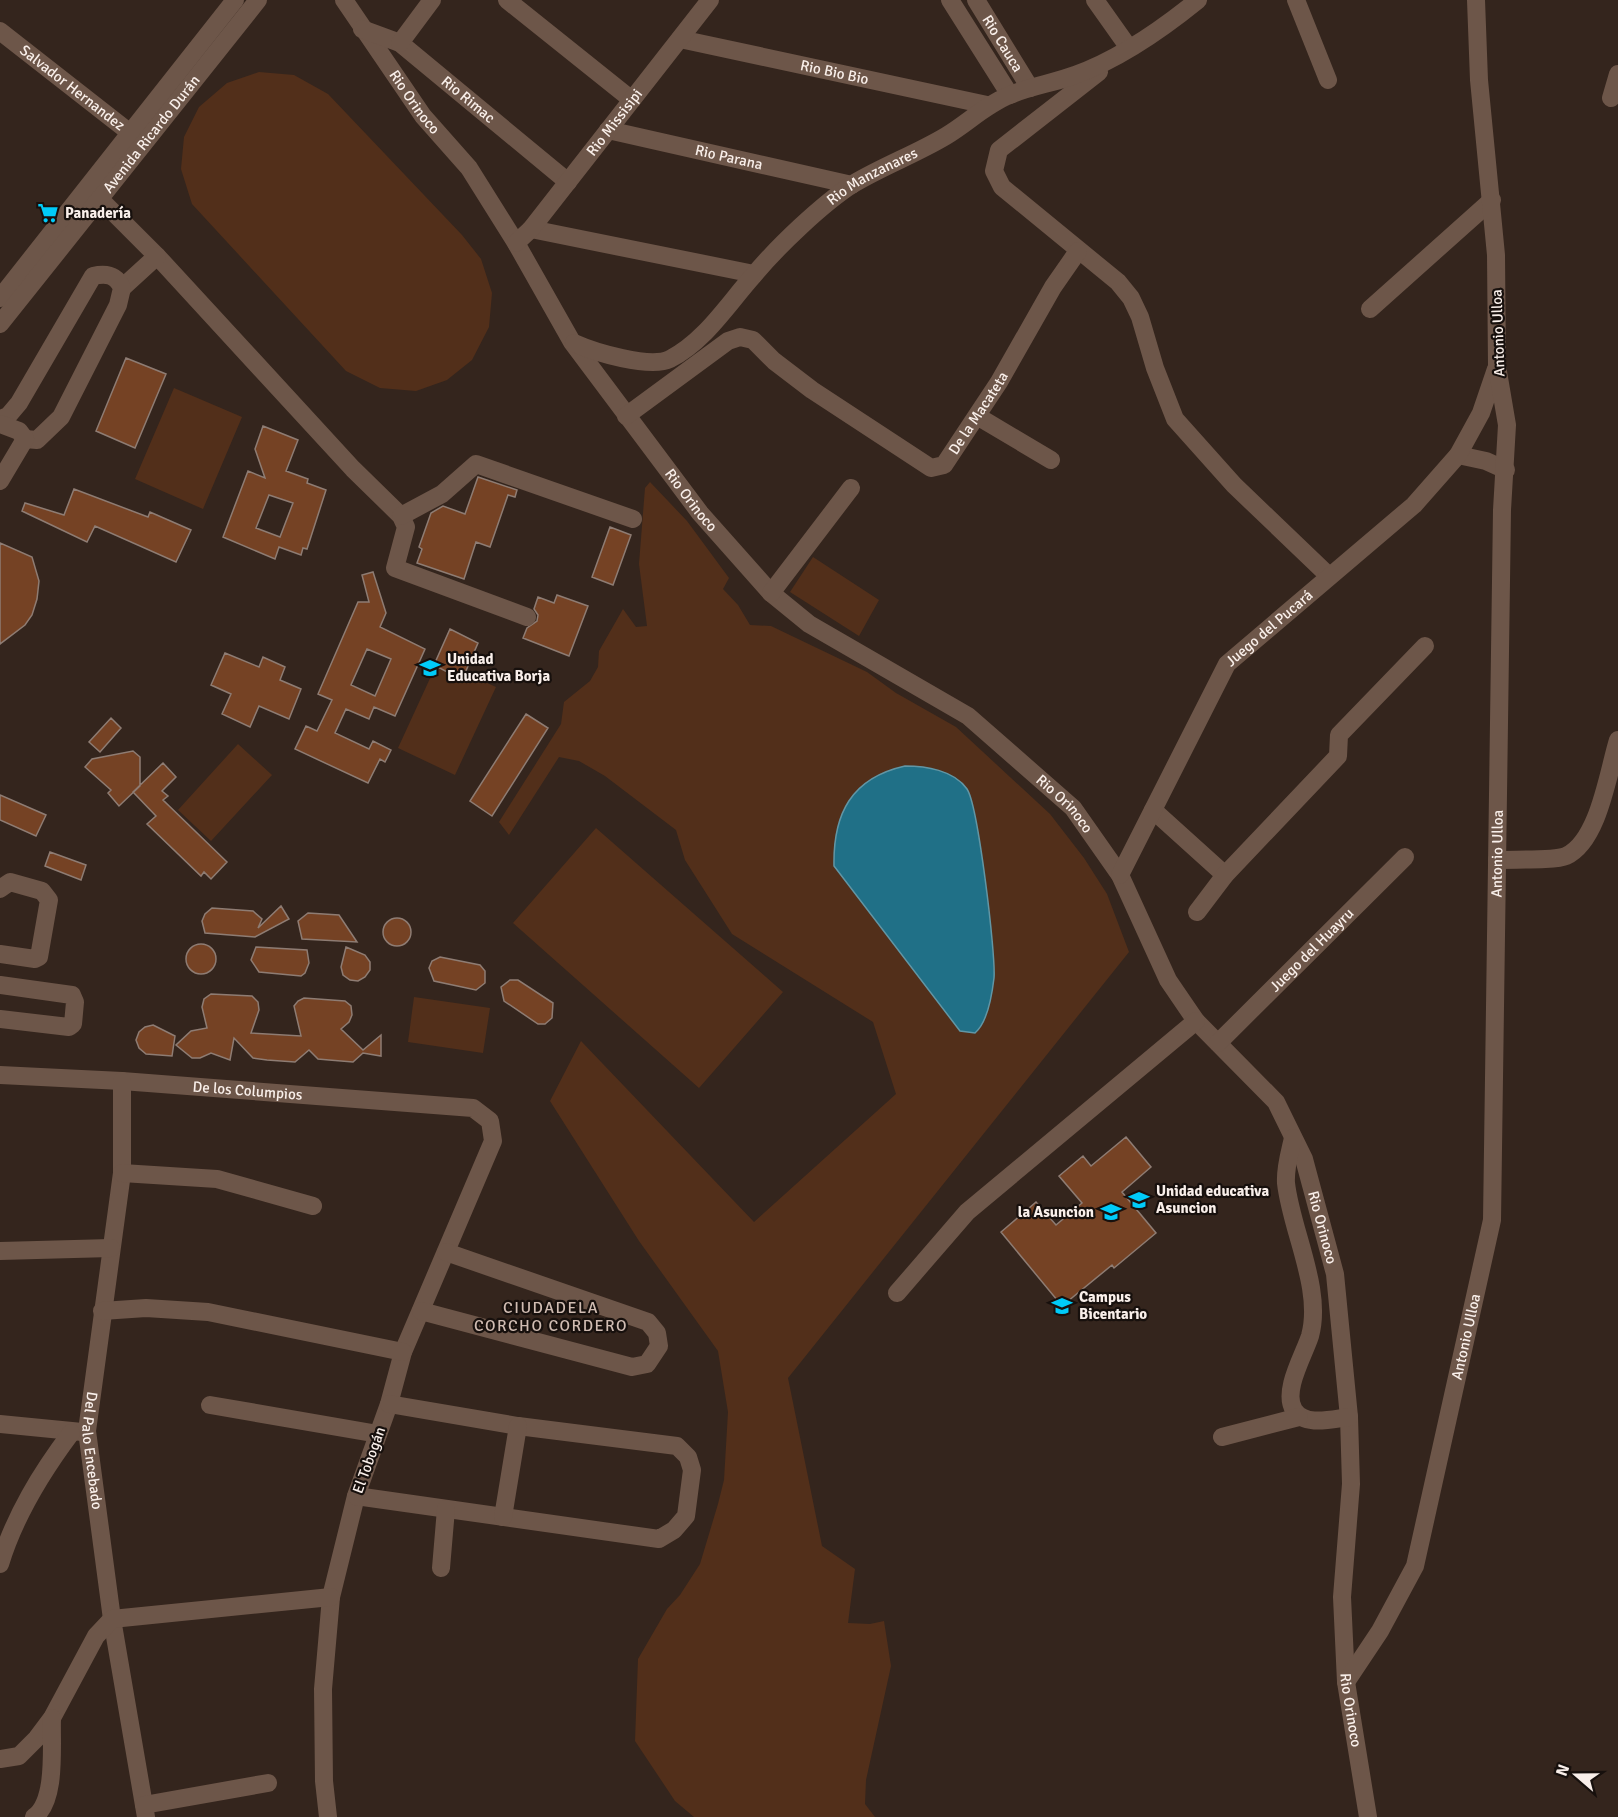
<svg xmlns="http://www.w3.org/2000/svg" width="1618" height="1817" font-family="Signika,sans-serif">
<style>
.green{fill:#522f1a}
.water{fill:#207087;stroke:#6196a5;stroke-width:1.5}
.building{fill:#754224;stroke:#8e7c73;stroke-width:1.5;fill-rule:evenodd}
.lines{fill:none;stroke-linecap:round;stroke-linejoin:round}
.minor{stroke:#6d5649;stroke-width:18}
.labels{text-anchor:middle;dominant-baseline:central;stroke-width:4.5;stroke-linejoin:round;paint-order:stroke}
.street-label{font-size:15px;fill:#f9efea;stroke:#17100d}
.poi-label{font-size:15px;font-weight:bold;fill:#f9efea;stroke:#17100d;text-anchor:start}
.neighbourhood-label{font-size:16px;letter-spacing:1.5px;fill:#d0bcb2;stroke:#17100d}
</style>
<rect width="100%" height="100%" fill="#34251d"/>
<path class="green" d="M 259,72 L 294,75 L 328,94 L 462,235 L 481,259 L 492,293 L 489,327 L 472,360 L 447,380 L 416,391 L 380,388 L 346,371 L 192,204 L 181,169 L 184,137 L 199,107 L 227,83 Z
M 174,388 L 242,417 L 203,509 L 135,479 Z
M 650,482 L 687,521 L 729,578 L 723,589 L 738,605 L 750,625 L 771,626 L 867,672 L 896,693 L 956,727 L 1050,814 L 1084,858 L 1107,894 L 1129,952 L 788,1378 L 822,1546 L 855,1569 L 848,1623 L 870,1624 L 884,1621 L 891,1666 L 866,1780 L 865,1804 L 875,1817 L 694,1817 L 675,1801 L 635,1741 L 638,1659 L 667,1609 L 680,1595 L 700,1564 L 718,1504 L 724,1480 L 728,1412 L 718,1351 L 639,1241 L 550,1101 L 581,1041 L 754,1222 L 896,1094 L 873,1022 L 732,934 L 685,860 L 676,830 L 605,776 L 579,761 L 559,757 L 509,835 L 499,822 L 561,724 L 564,702 L 590,681 L 598,667 L 599,651 L 623,609 L 636,627 L 647,626 L 639,564 L 645,488 Z
M 813,557 L 879,600 L 859,636 L 790,592 Z
M 438,661 L 496,687 L 455,775 L 398,748 Z
M 238,744 L 272,775 L 211,841 L 178,810 Z
M 596,828 L 783,992 L 699,1088 L 513,923 Z
M 414,997 L 490,1008 L 483,1053 L 408,1042 Z"/>
<path class="water" d="M 905,766 C 925,766 954,770 967,789 C 978,805 996,955 994,978 C 992,995 988,1022 975,1033 L 960,1031 L 834,866 C 833,814 851,778 905,766 Z"/>
<path class="building" d="M 126,358 L 166,374 L 135,448 L 96,431 Z
M 263,426 L 298,440 L 286,471 L 308,479 L 307,483 L 326,490 L 307,549 L 303,548 L 301,555 L 279,547 L 275,559 L 223,537 L 248,471 L 265,478 L 255,449 ZM 269,495 L 293,503 L 280,537 L 256,528 Z
M 478,477 L 517,490 L 515,497 L 508,495 L 490,547 L 476,542 L 464,579 L 417,563 L 422,549 L 419,547 L 431,513 L 443,506 L 465,514 Z
M 74,489 L 148,517 L 150,512 L 191,530 L 176,562 L 95,526 L 87,542 L 22,511 L 25,503 L 64,515 Z
M 610,527 L 631,535 L 613,585 L 592,577 Z
M 0,543 L 32,557 L 39,581 L 37,599 L 32,615 L 25,625 L 0,644 Z
M 373,572 L 386,613 L 380,627 L 425,649 L 395,716 L 374,707 L 369,719 L 346,709 L 335,733 L 369,749 L 373,741 L 391,750 L 385,762 L 380,759 L 368,783 L 295,749 L 306,726 L 317,731 L 332,700 L 318,694 L 358,602 L 369,602 L 362,575 ZM 367,649 L 391,659 L 375,696 L 351,685 Z
M 557,595 L 588,606 L 569,656 L 523,638 L 527,628 L 537,621 L 538,615 L 534,609 L 538,597 L 554,603 Z
M 450,629 L 478,643 L 462,680 L 434,665 Z
M 225,653 L 259,667 L 263,657 L 285,667 L 280,680 L 301,689 L 289,719 L 259,706 L 250,727 L 222,714 L 231,694 L 211,685 Z
M 526,714 L 548,728 L 492,816 L 470,801 Z
M 111,718 L 121,728 L 100,752 L 89,742 Z
M 133,751 L 140,757 L 140,786 L 119,806 L 108,793 L 111,790 L 85,767 L 92,759 Z
M 163,763 L 176,777 L 162,791 L 168,796 L 163,800 L 227,862 L 211,879 L 204,872 L 201,876 L 147,824 L 156,816 L 133,792 Z
M 0,795 L 46,815 L 36,836 L 0,820 Z
M 50,852 L 86,865 L 81,880 L 45,866 Z
M 281,906 L 289,919 L 255,937 L 205,933 L 202,921 L 205,914 L 212,908 L 253,911 L 262,919 L 258,928 Z
M 308,913 L 339,915 L 357,942 L 302,939 L 298,921 Z
M383 932a14 14 0 1 1 28 0a14 14 0 1 1-28 0Z
M186 959a15 15 0 1 1 30 0a15 15 0 1 1-30 0Z
M 256,947 L 307,950 L 309,963 L 305,973 L 301,976 L 259,972 L 251,960 Z
M 346,947 L 365,955 L 370,962 L 370,970 L 365,977 L 358,981 L 350,980 L 343,975 L 341,967 Z
M 440,957 L 480,965 L 485,971 L 485,983 L 476,990 L 434,981 L 429,968 L 432,961 Z
M 510,980 L 518,980 L 553,1003 L 552,1018 L 545,1024 L 538,1024 L 504,1001 L 501,987 Z
M 211,994 L 252,996 L 258,1002 L 259,1010 L 251,1033 L 301,1036 L 294,1006 L 298,1001 L 304,998 L 345,1001 L 351,1006 L 352,1015 L 349,1022 L 341,1029 L 363,1050 L 381,1035 L 381,1056 L 363,1053 L 353,1062 L 329,1060 L 318,1059 L 309,1050 L 295,1062 L 267,1060 L 253,1058 L 234,1038 L 230,1060 L 211,1053 L 200,1058 L 192,1058 L 176,1045 L 191,1031 L 207,1028 L 202,1007 L 204,999 Z
M 153,1025 L 175,1036 L 172,1056 L 146,1054 L 139,1048 L 136,1040 L 139,1032 L 145,1027 Z
M 1126,1137 L 1151,1167 L 1122,1192 L 1156,1233 L 1114,1268 L 1112,1265 L 1062,1306 L 1001,1232 L 1036,1202 L 1056,1225 L 1082,1203 L 1059,1176 L 1083,1156 L 1091,1166 Z"/>
<g class="lines">
<g class="minor">
<path id="s1" d="M 344,0 L 423,116 L 469,168 L 516,243 L 572,342 L 700,513 L 771,593 L 809,624 L 968,716 L 1073,808 L 1120,875 L 1168,980 L 1196,1021 L 1276,1102 L 1304,1159 L 1335,1274 L 1349,1417 L 1351,1484 L 1342,1597 L 1346,1682 L 1368,1817"/>
<path d="M 507,0 L 632,100"/>
<path d="M 950,0 L 1010,95"/>
<path id="s2" d="M 976,0 L 1030,88"/>
<path d="M 1095,0 L 1129,48"/>
<path d="M 1296,0 L 1328,80"/>
<path id="s3" d="M 362,29 L 400,43 L 568,182"/>
<path id="s4" d="M 0,31 L 138,139"/>
<path id="s5" d="M 680,39 L 987,105"/>
<path d="M 400,43 L 432,0"/>
<path d="M 1099,72 L 999,150 L 994,171 L 1002,187 L 1118,282 L 1131,298 L 1140,317 L 1155,368 L 1175,419 L 1234,485 L 1329,576"/>
<path d="M 1611,98 L 1618,74"/>
<path id="s6" d="M 608,130 L 852,185"/>
<path d="M 100,199 L 157,256 L 353,469 L 401,516 L 406,527 L 395,568 L 527,617"/>
<path d="M 531,229 L 754,274"/>
<path id="s7" d="M 516,243 L 531,229 L 710,0"/>
<path d="M 122,288 L 157,256"/>
<path d="M 0,298 L 235,0"/>
<path d="M 1370,309 L 1492,200"/>
<path id="s8" d="M 0,324 L 258,0"/>
<path id="s9" d="M 574,343 C 594,352 650,369 670,359 C 705,341 728,304 753,276 C 777,247 822,204 853,184 C 883,166 916,154 946,136 C 968,123 985,105 1010,95 C 1031,86 1054,83 1075,75 C 1120,59 1161,30 1198,0"/>
<path id="s10" d="M 626,416 L 728,341 L 740,337 L 753,340 L 774,361 L 812,390 L 931,468 L 944,465 L 999,382 L 1053,287 L 1078,251"/>
<path d="M 977,416 L 1051,460"/>
<path d="M 0,419 L 8,416 L 19,403 L 93,276 C 106,273 116,274 122,288 L 118,305 L 61,417 L 37,440 L 25,439"/>
<path d="M 0,424 L 19,431 L 25,439 L 0,481"/>
<path d="M 1458,455 L 1486,461 L 1506,470"/>
<path d="M 401,516 L 442,494 L 476,464 L 633,519"/>
<path d="M 771,593 L 851,488"/>
<path d="M 1153,810 L 1225,875"/>
<path d="M 1497,860 C 1512,859 1555,861 1566,856 C 1599,841 1608,772 1618,740"/>
<path id="s11" d="M 1120,875 L 1227,664 L 1414,505 L 1458,455 L 1481,413 L 1496,369"/>
<path d="M 0,889 L 10,882 L 42,891 L 49,900 L 39,957 L 35,959 L 0,954"/>
<path d="M 1197,912 L 1225,875 L 1338,756 L 1339,735 L 1425,646"/>
<path d="M 0,985 L 72,995 L 75,1002 L 73,1024 L 69,1027 L 0,1019"/>
<path id="s12" d="M 1218,1043 L 1405,857"/>
<path id="s13" d="M 0,1075 L 122,1081 L 473,1108 L 490,1121 L 493,1141 L 403,1352 L 389,1404 L 356,1496 L 331,1597 L 323,1689 L 324,1781 L 328,1817"/>
<path id="s14" d="M 122,1081 L 122,1173 L 87,1431 L 112,1619 L 146,1817"/>
<path d="M 1293,1138 C 1290,1152 1285,1167 1286,1183 C 1291,1230 1323,1289 1310,1336 C 1304,1355 1282,1391 1294,1410 C 1305,1427 1332,1419 1349,1417"/>
<path d="M 122,1173 L 217,1179 L 313,1206"/>
<path d="M 0,1251 L 111,1248"/>
<path d="M 897,1293 L 967,1212 L 1196,1021"/>
<path d="M 102,1311 L 146,1308 L 208,1312 L 403,1352"/>
<path d="M 421,1311 L 632,1367 L 647,1364 L 659,1346 L 657,1333 L 648,1322 L 446,1252"/>
<path d="M 210,1405 L 378,1434"/>
<path d="M 0,1424 L 82,1432"/>
<path d="M 1222,1437 L 1299,1417"/>
<path d="M 356,1496 L 659,1539 L 674,1530 L 686,1516 L 692,1470 L 688,1457 L 677,1446 L 518,1426 L 389,1404"/>
<path d="M 503,1517 L 518,1426"/>
<path d="M 0,1564 C 15,1515 41,1473 71,1433"/>
<path d="M 441,1568 L 446,1509"/>
<path id="s15" d="M 1346,1682 L 1380,1631 L 1415,1566 L 1492,1220 L 1502,510 L 1507,425 L 1497,366 L 1496,255 L 1479,80 L 1476,0"/>
<path d="M 0,1759 L 19,1756 L 37,1738 L 52,1718 L 96,1636 L 112,1619 L 331,1597"/>
<path d="M 144,1805 L 268,1783"/>
<path d="M 34,1817 C 57,1801 51,1745 52,1718"/>
</g>
</g>
<defs>
<g id="supermarket-bare" transform="scale(1.62)"><path d="M-6-5.5h2.5l.6 2H6L4.5 2H-2.5L-4.4-4H-6ZM-1.5 3.2a1.3 1.3 0 1 0 .1 0ZM3 3.2a1.3 1.3 0 1 0 .1 0Z" fill="#00cbf9" stroke="#17100d" stroke-width="2.5" paint-order="stroke"/></g>
<g id="school-bare" transform="scale(1.62)"><path d="M0-5L7-2L0 1L-7-2ZM-4 1L0 2.5L4 1V4Q0 6-4 4Z" fill="#00cbf9" stroke="#17100d" stroke-width="2.5" paint-order="stroke"/></g>
<g id="university-bare" transform="scale(1.62)"><path d="M0-5L7-2L0 1L-7-2ZM-4 1L0 2.5L4 1V4Q0 6-4 4Z" fill="#00cbf9" stroke="#17100d" stroke-width="2.5" paint-order="stroke"/></g>
</defs>
<g fill-rule="evenodd">
<use href="#supermarket-bare" x="48" y="213"/>
<use href="#school-bare" x="430" y="668"/>
<use href="#university-bare" x="1139" y="1200"/>
<use href="#school-bare" x="1111" y="1212"/>
<use href="#university-bare" x="1062" y="1306"/>
</g>
<g class="labels">
<g class="street-label">
<text stroke="none"><textPath href="#s2" startOffset="51">Rio Cauca</textPath></text>
<text stroke="none"><textPath href="#s5" startOffset="158">Rio Bio Bio</textPath></text>
<text stroke="none"><textPath href="#s4" startOffset="92">Salvador Hernandez</textPath></text>
<text stroke="none"><textPath href="#s3" startOffset="129">Rio Rimac</textPath></text>
<text stroke="none"><textPath href="#s1" startOffset="124">Rio Orinoco</textPath></text>
<text stroke="none"><textPath href="#s7" startOffset="156">Rio Missisipi</textPath></text>
<text stroke="none"><textPath href="#s8" startOffset="243">Avenida Ricardo Durán</textPath></text>
<text stroke="none"><textPath href="#s6" startOffset="124">Rio Parana</textPath></text>
<text stroke="none"><textPath href="#s9" startOffset="374">Rio Manzanares</textPath></text>
<text transform="translate(1498 333) rotate(-92)">Antonio Ulloa</text>
<text stroke="none"><textPath href="#s10" startOffset="448">De la Macateta</textPath></text>
<text stroke="none"><textPath href="#s1" startOffset="610">Rio Orinoco</textPath></text>
<text stroke="none"><textPath href="#s11" startOffset="292">Juego del Pucará</textPath></text>
<text stroke="none"><textPath href="#s1" startOffset="1096">Rio Orinoco</textPath></text>
<text stroke="none"><textPath href="#s15" startOffset="856">Antonio Ulloa</textPath></text>
<text stroke="none"><textPath href="#s12" startOffset="132">Juego del Huayru</textPath></text>
<text stroke="none"><textPath href="#s13" startOffset="248">De los Columpios</textPath></text>
<text stroke="none"><textPath href="#s1" startOffset="1600">Rio Orinoco</textPath></text>
<text stroke="none"><textPath href="#s15" startOffset="370">Antonio Ulloa</textPath></text>
<text stroke="none"><textPath href="#s14" startOffset="372">Del Palo Encebado</textPath></text>
<text transform="translate(369 1460) rotate(-70)">El Tobogán</text>
<text stroke="none"><textPath href="#s1" startOffset="2086">Rio Orinoco</textPath></text>
</g>
<g class="poi-label">
<text x="65" y="213">Panadería</text>
<text x="447" y="659">Unidad<tspan x="447" dy="17">Educativa Borja</tspan></text>
<text x="1156" y="1191">Unidad educativa<tspan x="1156" dy="17">Asuncion</tspan></text>
<text x="1094" y="1212" text-anchor="end">la Asuncion</text>
<text x="1079" y="1297">Campus<tspan x="1079" dy="17">Bicentario</tspan></text>
</g>
<g class="neighbourhood-label">
<text x="551" y="1308">CIUDADELA<tspan x="551" dy="18">CORCHO CORDERO</tspan></text>
</g>
</g>
<g transform="translate(1576 1775) rotate(290)" stroke="#17100d" stroke-width="4.5" paint-order="stroke">
<path d="M0-4.5L10 22L0 15L-10 22Z" fill="#f9efea"/>
<text y="-9" font-size="16" font-weight="bold" text-anchor="middle" fill="#f9efea">N</text>
</g>
</svg>
